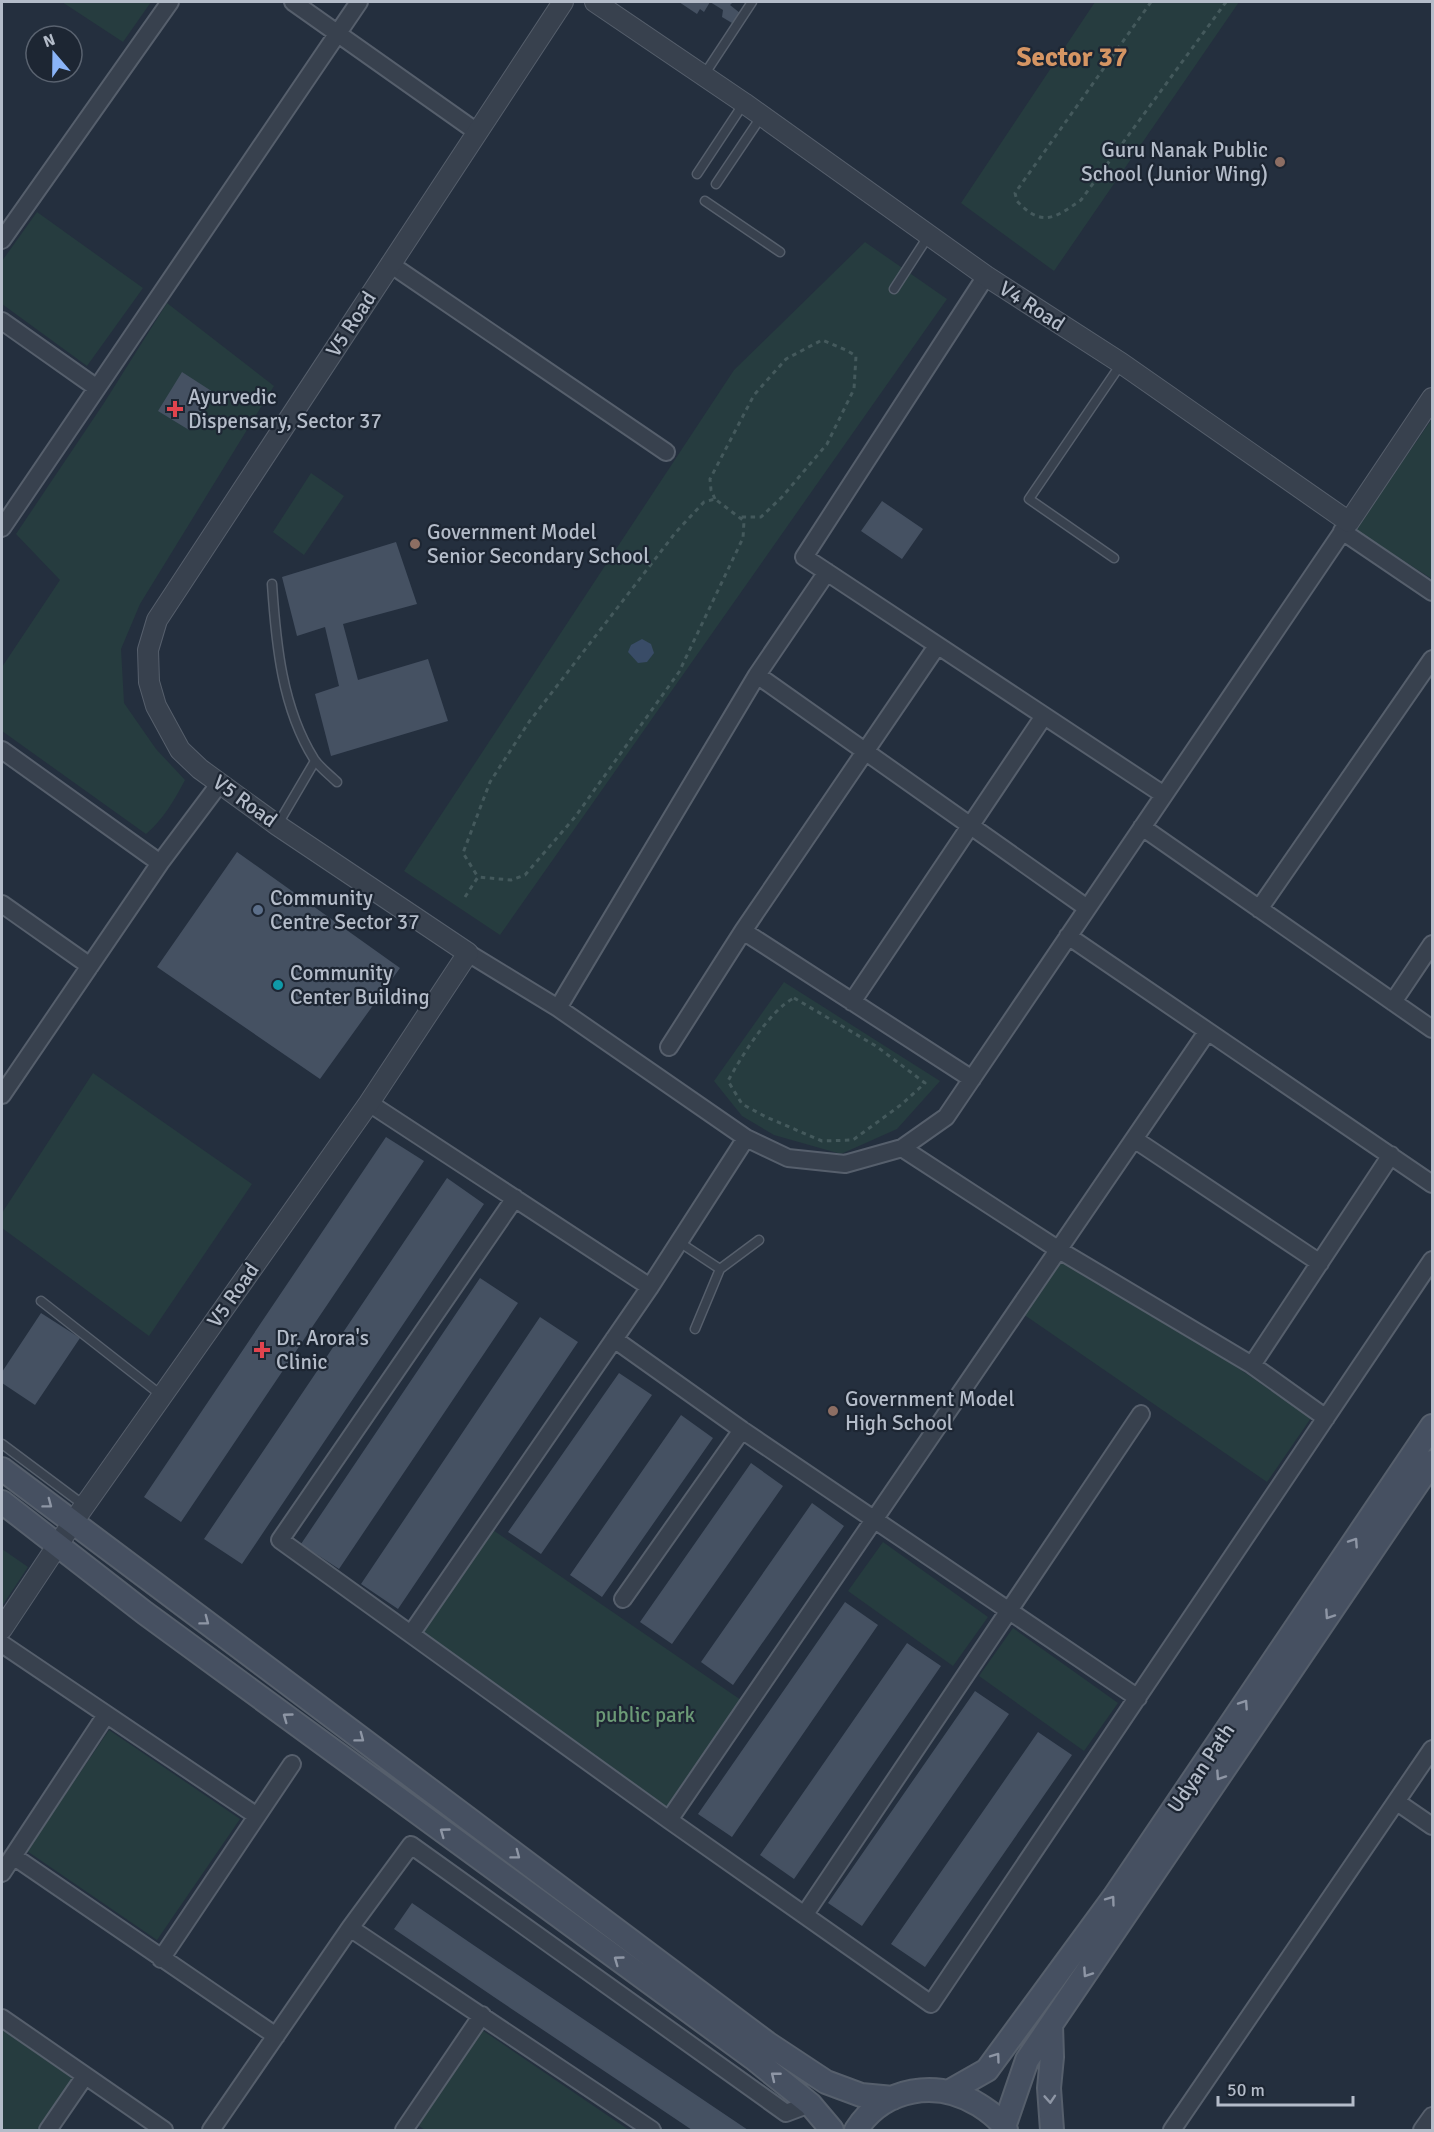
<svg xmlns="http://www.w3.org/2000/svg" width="1434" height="2132" font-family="Signika,sans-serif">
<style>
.green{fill:#263c3f}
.water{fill:#394c67}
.building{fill:#455162}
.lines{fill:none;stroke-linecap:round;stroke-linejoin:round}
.service-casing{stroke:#565f6c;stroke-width:11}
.minor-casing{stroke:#565f6c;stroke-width:20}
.tertiary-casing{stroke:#565f6c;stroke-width:22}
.secondary-casing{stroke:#565f6c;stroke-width:26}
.path{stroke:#44595c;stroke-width:3;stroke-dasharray:4.5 4.5;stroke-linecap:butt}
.service{stroke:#38414e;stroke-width:8}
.minor{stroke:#38414e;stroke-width:16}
.tertiary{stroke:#38414e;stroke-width:20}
.secondary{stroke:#465061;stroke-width:22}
.oneway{stroke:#8e96a5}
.education-dot{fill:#8d6e63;stroke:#1d2633;stroke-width:2}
.health-dot{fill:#e0444e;stroke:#1d2633;stroke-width:2}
.service-dot{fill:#5c6f8a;stroke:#1d2633;stroke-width:2}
.culture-dot{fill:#0f9aa8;stroke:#1d2633;stroke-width:2}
.labels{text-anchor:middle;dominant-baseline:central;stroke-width:4.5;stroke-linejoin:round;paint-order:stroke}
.poi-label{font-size:21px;fill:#b4bcc9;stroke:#1d2633;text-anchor:start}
.street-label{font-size:21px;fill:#b4bcc9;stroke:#1d2633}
.park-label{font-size:21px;fill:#6b9a76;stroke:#1d2633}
.district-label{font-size:27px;font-weight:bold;fill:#d59563;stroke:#1d2633}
</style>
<rect width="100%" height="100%" fill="#242f3e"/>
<path class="green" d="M 62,2 L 151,2 L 123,42 Z
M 1095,2 L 1239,2 L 1054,271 L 961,203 Z
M 37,212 L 143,288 L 87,366 L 2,304 L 2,261 Z
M 865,242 L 947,299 L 500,935 L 404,871 L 734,370 Z
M 167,303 L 274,386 L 140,604 L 121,649 L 124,703 L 156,749 L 185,780 C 175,799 163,820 146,834 L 2,731 L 2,667 L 60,580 L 16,534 L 104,403 Z
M 1432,419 L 1432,579 L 1355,530 Z
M 311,473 L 344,496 L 304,555 L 273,532 Z
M 784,982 L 940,1081 L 897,1129 L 841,1154 L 774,1135 L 742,1116 L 714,1081 Z
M 93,1073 L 252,1184 L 149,1336 L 2,1228 L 2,1213 Z
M 1067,1251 L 1311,1418 L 1267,1482 L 1023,1314 Z
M 493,1530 L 741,1700 L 665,1812 L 421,1633 Z
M 883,1542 L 988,1617 L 953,1666 L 848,1591 Z
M 2,1549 L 28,1567 L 2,1606 Z
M 1013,1628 L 1118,1703 L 1084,1751 L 979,1676 Z
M 109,1730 L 240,1819 L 157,1940 L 27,1851 Z
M 2,2028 L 74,2077 L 37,2130 L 2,2130 Z
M 482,2030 L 629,2130 L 425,2130 L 416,2124 Z"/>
<path class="water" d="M 642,639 L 651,644 L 654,653 L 647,662 L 638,663 L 628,652 L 631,645 Z"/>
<path class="building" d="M 679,2 L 733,2 L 730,5 L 740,13 L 732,23 L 722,17 L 723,10 L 710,2 L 704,12 L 700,9 L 697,14 Z
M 182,372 L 213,392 L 189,430 L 158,411 Z
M 882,501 L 923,529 L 902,559 L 861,531 Z
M 396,542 L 417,604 L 343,624 L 358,680 L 428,659 L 448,721 L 331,756 L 315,694 L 339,686 L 325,627 L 297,636 L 282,577 Z
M 237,852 L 400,968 L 320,1079 L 157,967 Z
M 386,1137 L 424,1161 L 181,1522 L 144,1497 Z
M 447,1178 L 484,1204 L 242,1564 L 204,1539 Z
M 480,1278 L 518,1303 L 339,1569 L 301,1544 Z
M 41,1313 L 80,1338 L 35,1405 L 2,1383 L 2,1372 Z
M 540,1317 L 578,1342 L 398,1609 L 361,1584 Z
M 619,1373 L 652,1395 L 541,1554 L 508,1532 Z
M 681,1415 L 713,1438 L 602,1597 L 570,1575 Z
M 751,1463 L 783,1486 L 672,1644 L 640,1622 Z
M 812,1503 L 844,1526 L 733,1685 L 701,1662 Z
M 845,1602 L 878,1625 L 732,1837 L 698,1814 Z
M 907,1643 L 941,1666 L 794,1879 L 760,1855 Z
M 975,1691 L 1009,1714 L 862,1926 L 828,1903 Z
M 1038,1732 L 1072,1755 L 925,1967 L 891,1944 Z
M 412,1903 L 469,1942 L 748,2130 L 692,2130 L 494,1997 L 394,1929 Z"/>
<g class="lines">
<g class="service-casing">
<path id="service" d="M 704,75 L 752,2
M 697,174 L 744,103
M 716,184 L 761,117
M 705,201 L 780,252
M 894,289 L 929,235
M 1114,558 L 1029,499 L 1121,364
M 272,584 C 276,644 282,708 314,759 C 320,768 330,775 337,782
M 278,824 L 315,761
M 679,1242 L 720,1269 L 759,1240
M 41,1301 L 161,1395
M 695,1329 L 720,1269
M 2,1444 L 85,1506"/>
</g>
<g class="minor-casing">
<path id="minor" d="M 293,2 L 477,132
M 2,240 L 170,2
M 390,264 L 666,452
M 986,276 L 804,557 L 1164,795
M 2,321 L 97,388
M 2,528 L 359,2
M 1342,531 L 1432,592
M 757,675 L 1087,908
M 2,750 L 160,863
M 1142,827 L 1432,1029
M 2,904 L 90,966
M 1259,909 L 1432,659
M 743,931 L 972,1079
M 1068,936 L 1432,1184
M 468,953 L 558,1008 L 746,1138 L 788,1158 L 845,1164 L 902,1148 L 946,1117 L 1349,522
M 852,1002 L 1044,716
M 1393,1002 L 1432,944
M 558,1008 L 757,675 L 827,572
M 669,1047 L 743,931 L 937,646
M 2,1095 L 160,863 L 220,783
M 369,1103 L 650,1287
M 1134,1139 L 1320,1263
M 902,1148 L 1059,1250 L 1252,1365 L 1326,1418
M 515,1198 L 280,1540 L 669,1820 L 931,2004 L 1432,1260
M 614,1339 L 742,1430 L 1138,1698
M 1252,1365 L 1391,1155
M 623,1599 L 742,1430
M 411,1634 L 650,1287 L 746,1138
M 2,1644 L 257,1816
M 1397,1802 L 1432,1826
M 669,1820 L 1207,1032
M 13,1856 L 276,2036
M 2,1873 L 106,1715
M 805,1914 L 1141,1414
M 350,1928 L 652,2130
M 161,1959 L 292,1764
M 2,2018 L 164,2130
M 48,2130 L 85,2076
M 211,2130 L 350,1928 L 411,1845 L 786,2113 L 810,2104
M 404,2130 L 482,2015
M 1172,2130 L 1432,1749
M 1422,2130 L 1432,2116"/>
</g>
<g class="tertiary-casing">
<path id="tertiary" d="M 595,2 L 744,103 L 986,276 L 1121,363 L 1349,522 L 1432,398
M 2,1629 L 73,1522 L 369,1103 L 468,953 L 277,825 L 200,769 L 180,750 L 156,706 L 149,682 L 148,650 L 157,620 L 563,2"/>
</g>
<g class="secondary-casing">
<path id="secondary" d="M 2,1469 L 767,2043 L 826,2082 L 861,2095 L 893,2098
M 2,1502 L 145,1613 L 753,2058 L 810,2104 L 832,2130
M 1051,2025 L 1052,2057 L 1049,2088 L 1052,2130
M 950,2091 L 987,2070 L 1114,1897 L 1432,1426
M 1004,2127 L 1027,2060 L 1432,1462
M 856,2130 C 884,2087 937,2079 979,2105 C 990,2112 1000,2119 1006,2130"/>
</g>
<path class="path" d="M 1151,2 L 1015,193 L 1017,201 C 1042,228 1055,218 1081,200 L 1226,2
M 715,499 L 711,490 L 710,479 L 754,395 L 786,359 L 822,340 L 846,350 L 856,356 L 854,389 L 827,444 L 782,497 L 761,517 L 741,517
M 465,897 L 478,877 L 463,853 L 490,782 L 529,722 L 676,532 L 704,502 L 715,499 L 744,521 L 743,538 L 679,672 L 575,817 L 525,875 L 511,880 L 478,877
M 794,998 L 876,1046 L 925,1083 L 902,1104 L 853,1140 L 822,1141 L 766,1117 L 742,1104 L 728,1081 C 741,1057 770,1010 794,998 Z"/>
<use href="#service" class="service"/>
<use href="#minor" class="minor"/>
<use href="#tertiary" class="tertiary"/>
<use href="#secondary" class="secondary"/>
</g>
<defs><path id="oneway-chevron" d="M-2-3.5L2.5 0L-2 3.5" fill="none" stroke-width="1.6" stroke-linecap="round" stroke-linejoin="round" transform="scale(1.5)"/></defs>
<g class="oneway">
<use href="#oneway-chevron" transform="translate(48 1504) rotate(37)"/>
<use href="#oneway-chevron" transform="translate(1354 1542) rotate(-56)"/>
<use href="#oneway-chevron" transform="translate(1329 1615) rotate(124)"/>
<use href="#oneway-chevron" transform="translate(205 1621) rotate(37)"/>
<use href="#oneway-chevron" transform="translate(1244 1704) rotate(-56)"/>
<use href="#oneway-chevron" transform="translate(287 1717) rotate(-144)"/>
<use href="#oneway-chevron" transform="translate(360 1738) rotate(37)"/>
<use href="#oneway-chevron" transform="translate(1220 1776) rotate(124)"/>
<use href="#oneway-chevron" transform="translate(444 1832) rotate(-144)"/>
<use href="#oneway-chevron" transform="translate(516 1855) rotate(37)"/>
<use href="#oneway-chevron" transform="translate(1111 1900) rotate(-54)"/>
<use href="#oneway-chevron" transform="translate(618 1960) rotate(-144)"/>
<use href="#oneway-chevron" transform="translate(1087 1973) rotate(124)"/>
<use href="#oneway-chevron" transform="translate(996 2057) rotate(-54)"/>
<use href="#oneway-chevron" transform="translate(775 2076) rotate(-141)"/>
<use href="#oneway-chevron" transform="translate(1050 2099) rotate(86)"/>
</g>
<g class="education-dot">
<circle cx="1280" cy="162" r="6"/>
<circle cx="415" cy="544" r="6"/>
<circle cx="833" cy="1411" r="6"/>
</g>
<g class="health-dot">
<path d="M172 400h6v6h6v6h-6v6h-6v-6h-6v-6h6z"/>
<path d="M259 1341h6v6h6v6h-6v6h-6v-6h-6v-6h6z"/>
</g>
<circle class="service-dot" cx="258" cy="910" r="6"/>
<circle class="culture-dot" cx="278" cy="985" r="6"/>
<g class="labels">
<g class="poi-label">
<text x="1268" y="150" text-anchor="end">Guru Nanak Public<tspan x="1268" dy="24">School (Junior Wing)</tspan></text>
<text x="188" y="397">Ayurvedic<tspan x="188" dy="24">Dispensary, Sector 37</tspan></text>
<text x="427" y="532">Government Model<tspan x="427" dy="24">Senior Secondary School</tspan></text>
<text x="270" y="898">Community<tspan x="270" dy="24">Centre Sector 37</tspan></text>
<text x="290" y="973">Community<tspan x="290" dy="24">Center Building</tspan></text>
<text x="276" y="1338">Dr. Arora's<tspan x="276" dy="24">Clinic</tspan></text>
<text x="845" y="1399">Government Model<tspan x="845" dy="24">High School</tspan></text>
</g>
<g class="street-label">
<text transform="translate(1032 306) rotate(33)">V4 Road</text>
<text transform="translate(351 324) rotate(-57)">V5 Road</text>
<text transform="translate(245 801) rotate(36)">V5 Road</text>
<text transform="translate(233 1295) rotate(-55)">V5 Road</text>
<text transform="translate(1201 1768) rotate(-56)">Udyan Path</text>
</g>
<g class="park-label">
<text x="645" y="1715">public park</text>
</g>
<g class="district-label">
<text x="1072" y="57">Sector 37</text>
</g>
</g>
<rect width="1434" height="2132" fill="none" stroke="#b4bcc9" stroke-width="6"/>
<g transform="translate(54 54) rotate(340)"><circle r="28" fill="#1d2633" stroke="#59626f" stroke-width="1.5"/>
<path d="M0-4.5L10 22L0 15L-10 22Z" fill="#8ab4f8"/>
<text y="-9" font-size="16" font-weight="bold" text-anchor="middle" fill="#b4bcc9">N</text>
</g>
<path d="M1218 2096v9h135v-9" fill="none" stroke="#b4bcc9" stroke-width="3"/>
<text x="1227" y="2096" font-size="18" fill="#b4bcc9" stroke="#1d2633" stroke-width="4.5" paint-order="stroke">50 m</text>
</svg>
